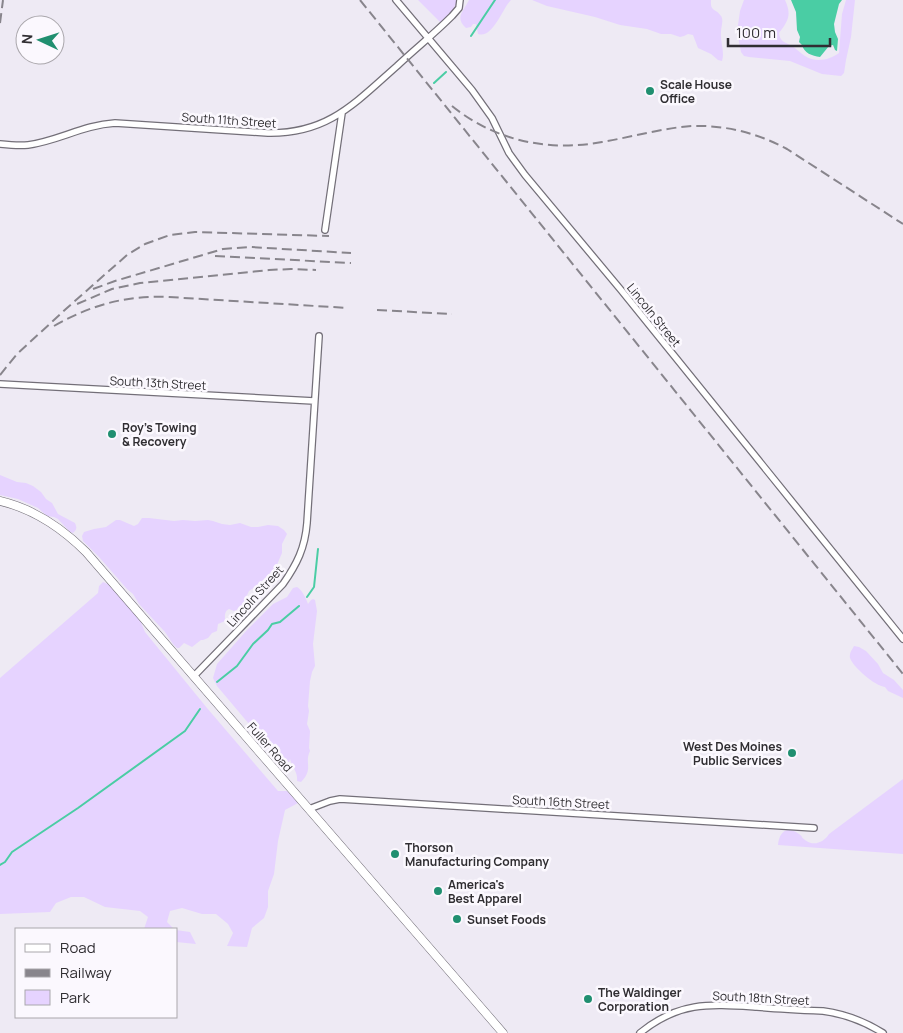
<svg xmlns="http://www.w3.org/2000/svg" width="903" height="1033" font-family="Manrope,sans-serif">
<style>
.green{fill:#e6d3ff}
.water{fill:#4acda4}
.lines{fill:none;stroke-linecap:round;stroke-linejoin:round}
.stream{stroke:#4acda4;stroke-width:2}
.street-casing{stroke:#736f78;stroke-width:8}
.secondary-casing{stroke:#736f78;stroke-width:9}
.street{stroke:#fff;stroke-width:5.5}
.secondary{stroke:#fff;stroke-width:8}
.rail{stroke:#88858c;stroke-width:2;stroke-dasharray:10 5;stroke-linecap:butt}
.poi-dot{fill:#208f70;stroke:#fbf8fe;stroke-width:2}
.labels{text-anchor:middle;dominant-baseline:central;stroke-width:5;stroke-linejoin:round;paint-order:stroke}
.poi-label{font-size:12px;font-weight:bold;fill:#302e32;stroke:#fbf8fe;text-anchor:start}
.street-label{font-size:12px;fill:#302e32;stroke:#fbf8fe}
</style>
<rect width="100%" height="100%" fill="#eeeaf4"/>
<path class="green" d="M 418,0 L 458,0 L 457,5 L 454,6 L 456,8 L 442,24 Z
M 469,0 L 511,0 C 502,9 493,39 478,34 L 476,24 L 473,24 L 471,27 L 466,28 C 454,17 464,11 469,0 Z
M 532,0 L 711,0 C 710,12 716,8 721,16 C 724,20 721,27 721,32 C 720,42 725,52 722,61 L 718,60 L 711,54 L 698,48 L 693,35 L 688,34 L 684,36 L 680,37 L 671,34 L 661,34 L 647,29 L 620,25 L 595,17 L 547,6 Z
M 744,0 L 785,0 C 792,15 788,21 779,33 C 780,42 785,42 792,46 C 797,49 800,53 805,56 C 815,63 830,60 839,53 L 842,14 L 846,0 L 855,0 L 851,37 L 846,60 L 844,73 L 841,76 L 822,74 L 790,61 L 749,57 L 744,56 L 741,52 L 737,32 L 740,11 Z
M 0,475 L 17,482 L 26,483 L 33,486 L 41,492 L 46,499 L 52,503 L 58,514 L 75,523 C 77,528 77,529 73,533 L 70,532 L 58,519 L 54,517 L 47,516 L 38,508 L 18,499 L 0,495 Z
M 142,518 L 149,518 L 174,521 L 183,520 L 195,521 L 208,520 L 213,521 L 222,524 L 230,525 L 240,523 L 251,527 L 258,527 L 268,525 L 278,526 L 284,530 L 287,534 L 282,544 L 282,553 L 276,567 L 258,585 L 249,591 L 241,608 L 234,611 L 229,609 C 224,611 225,617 225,621 L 218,624 L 217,631 L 212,633 L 208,638 L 203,640 L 201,640 L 192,647 L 184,643 L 179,648 L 177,648 L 173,644 L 165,632 L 139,604 L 133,594 L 127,589 L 99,557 L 83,541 L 82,536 L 84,532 L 94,529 L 106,527 L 116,520 L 120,520 L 134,526 L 138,524 Z
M 103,582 L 110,585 L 140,620 L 145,632 L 207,708 L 278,791 L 287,791 L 298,803 L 285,810 L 278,841 L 274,874 L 268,891 L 268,907 L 264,918 L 252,928 L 247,947 L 227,946 L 233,933 L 228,924 L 216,914 L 202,914 L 182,908 L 170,911 L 167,922 L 174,929 L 144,929 L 148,917 L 140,911 L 105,907 L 84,897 L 71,897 L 56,903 L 50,912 L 0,914 L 0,678 L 98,593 L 99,586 Z
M 297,587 C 302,590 306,598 308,604 L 311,600 L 313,599 L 315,600 L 317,611 L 313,644 L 315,666 L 312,672 L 310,681 L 308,706 L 309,711 L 307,724 L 310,731 L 309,748 L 310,751 C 304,763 314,769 301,782 L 297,781 C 298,772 292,767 290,759 L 289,762 L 280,758 L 268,742 L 249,724 L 217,686 L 213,678 L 217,664 L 247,630 L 273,604 L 287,597 L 293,588 Z
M 854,646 L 859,647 L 866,651 L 878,664 L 883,673 L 894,680 L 903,690 L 903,698 L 888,691 L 885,687 C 875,686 853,667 850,658 C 849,653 852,650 854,646 Z
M 903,779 L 903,854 L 778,845 C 779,832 787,825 799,834 C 804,838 800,836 805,840 C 814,847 824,842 829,834 Z
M 176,930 L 190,932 L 196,944 L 176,942 Z"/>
<path class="water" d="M 791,0 L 842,0 L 839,4 L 834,24 L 835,32 L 838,39 L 837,51 L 835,50 L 833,45 L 829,46 L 820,57 C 812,56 804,53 802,45 L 799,42 L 800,37 L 797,30 L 796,12 Z"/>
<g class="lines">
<path class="stream" d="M 471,36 L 495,0
M 434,83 L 446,72
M 307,597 L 314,587 L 318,549
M 217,682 L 237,666 L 253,644 L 268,630 L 272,624 L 280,622 L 299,606
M 0,865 L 5,862 L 12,852 L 78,808 L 185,731 L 200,709"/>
<g class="street-casing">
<path id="street" d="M 396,0 L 472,90 L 492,118 L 509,153 L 525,175 L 621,290 L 903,639
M 0,144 C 9,145 19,146 28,145 C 58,141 83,125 115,123 L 268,133 C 328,134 355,103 397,66 C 415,49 434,34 452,16 L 459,8 L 460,0
M 325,230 L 342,113
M 0,384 L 314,401
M 194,676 L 283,584 C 297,564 305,548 307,523 L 319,336
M 309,809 L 330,801 L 340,799 L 814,828
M 640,1033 C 679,1001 710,1004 757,1007 C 779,1009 801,1010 823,1011 C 845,1014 864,1021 883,1033"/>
</g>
<g class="secondary-casing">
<path id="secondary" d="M 0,501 C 34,509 61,527 86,552 L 503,1033"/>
</g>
<use href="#street" class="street"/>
<use href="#secondary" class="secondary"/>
<path class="rail" d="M 360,0 L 903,674
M 0,23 L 3,0
M 452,106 C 495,141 549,152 602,142 C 632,137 662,128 692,126 C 726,125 757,133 787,149 L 903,224
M 215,256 L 351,263
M 93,289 L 115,281 L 223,249 L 250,247 L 351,253
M 77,304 L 112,289 L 140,283 L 269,270 L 291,269 L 316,270
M 377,310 L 452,314
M 54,326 C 91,305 126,295 169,297 L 348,308
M 0,375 L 17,354 L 67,308 L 127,255 L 145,244 L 170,235 L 195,232 L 329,236"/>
</g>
<g class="poi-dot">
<circle cx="650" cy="91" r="5"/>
<circle cx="112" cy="434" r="5"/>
<circle cx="792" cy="753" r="5"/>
<circle cx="395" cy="854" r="5"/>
<circle cx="438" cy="891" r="5"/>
<circle cx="457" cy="919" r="5"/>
<circle cx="588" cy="999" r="5"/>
</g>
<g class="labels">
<g class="poi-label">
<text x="660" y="84">Scale House<tspan x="660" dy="14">Office</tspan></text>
<text x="122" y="427">Roy's Towing<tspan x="122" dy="14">&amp; Recovery</tspan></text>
<text x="782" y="746" text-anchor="end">West Des Moines<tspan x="782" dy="14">Public Services</tspan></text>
<text x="405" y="847">Thorson<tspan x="405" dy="14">Manufacturing Company</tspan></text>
<text x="448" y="884">America's<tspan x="448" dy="14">Best Apparel</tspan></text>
<text x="467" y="919">Sunset Foods</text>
<text x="598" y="992">The Waldinger<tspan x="598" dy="14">Corporation</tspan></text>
</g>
<g class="street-label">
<text transform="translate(229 120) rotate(4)">South 11th Street</text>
<text transform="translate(654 315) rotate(51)">Lincoln Street</text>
<text transform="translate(158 383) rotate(3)">South 13th Street</text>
<text transform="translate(255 596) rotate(-48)">Lincoln Street</text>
<text transform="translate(270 747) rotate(49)">Fuller Road</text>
<text transform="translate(561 802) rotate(3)">South 16th Street</text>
<text transform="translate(761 998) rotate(3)">South 18th Street</text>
</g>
</g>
<rect x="15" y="928" width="162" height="90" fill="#fbf8fe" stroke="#aaa7ac"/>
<rect x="25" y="944" width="25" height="8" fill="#ffffff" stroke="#aaa7ac"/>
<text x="60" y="953" font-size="15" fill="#302e32">Road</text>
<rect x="25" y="969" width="25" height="8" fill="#88858c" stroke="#aaa7ac"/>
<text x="60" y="978" font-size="15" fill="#302e32">Railway</text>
<rect x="25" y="990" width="25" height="15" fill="#e6d3ff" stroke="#aaa7ac"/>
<text x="60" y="1003" font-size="15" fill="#302e32">Park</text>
<g transform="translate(40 40) rotate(274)"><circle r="24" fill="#fbf8fe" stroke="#aaa7ac"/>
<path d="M0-4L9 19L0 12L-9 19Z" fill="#208f70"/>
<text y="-8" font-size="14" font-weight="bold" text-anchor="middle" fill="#302e32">N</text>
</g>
<path d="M728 38v8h102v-8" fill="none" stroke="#302e32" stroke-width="2.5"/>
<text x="736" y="38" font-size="15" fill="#302e32" stroke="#fbf8fe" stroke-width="4" paint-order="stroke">100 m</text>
</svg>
